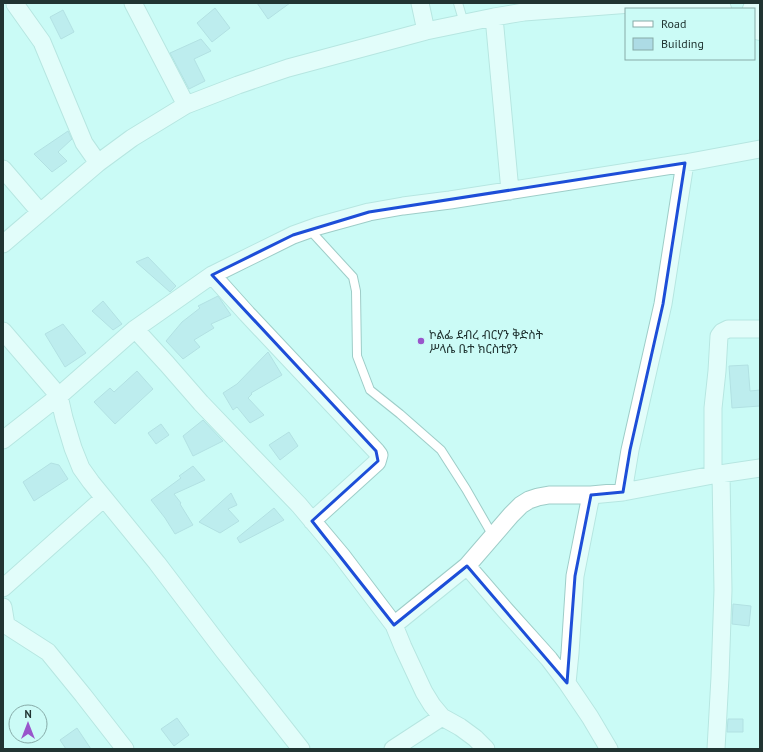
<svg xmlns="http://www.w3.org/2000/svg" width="763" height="752" font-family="'PT Sans','Noto Sans Ethiopic',sans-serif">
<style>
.building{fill:#addbe5;stroke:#94c1cb}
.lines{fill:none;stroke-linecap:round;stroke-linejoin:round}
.service-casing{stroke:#9ecdc8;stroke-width:10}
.minor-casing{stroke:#9ecdc8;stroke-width:19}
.secondary-casing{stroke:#9ecdc8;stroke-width:24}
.service{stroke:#fff;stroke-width:8}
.minor{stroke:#fff;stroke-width:17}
.secondary{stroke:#fff;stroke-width:22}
.marked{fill:none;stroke:#1d4ed8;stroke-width:3;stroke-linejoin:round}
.poi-dot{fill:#9956cb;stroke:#cbfbf6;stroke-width:1.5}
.labels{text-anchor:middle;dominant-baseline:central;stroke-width:3;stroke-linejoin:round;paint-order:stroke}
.poi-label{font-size:12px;fill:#213432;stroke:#cbfbf6;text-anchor:start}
</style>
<rect width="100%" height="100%" fill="#cbfbf6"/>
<path class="building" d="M 257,3 L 290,3 L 268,19 Z
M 215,8 L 230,28 L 212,42 L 197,23 Z
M 63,10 L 74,32 L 61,39 L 50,17 Z
M 201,39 L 211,51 L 194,59 L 205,81 L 189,89 L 170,53 Z
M 68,131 L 72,139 L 58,152 L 67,161 L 52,172 L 34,154 Z
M 148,257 L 176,286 L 170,292 L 136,262 Z
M 218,296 L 231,315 L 211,324 L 214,328 L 194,340 L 200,347 L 183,359 L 166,341 L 182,322 L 200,308 L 198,306 Z
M 103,301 L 122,324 L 113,330 L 92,311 Z
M 63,324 L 86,353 L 65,367 L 45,334 Z
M 268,352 L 282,375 L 251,393 L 252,394 L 248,398 L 264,415 L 250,423 L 237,407 L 233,410 L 223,393 L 237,384 Z
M 748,365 L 750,391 L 760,390 L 760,406 L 732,408 L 729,366 Z
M 137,371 L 153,389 L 115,424 L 94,402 L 110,388 L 114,392 Z
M 203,420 L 223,441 L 193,456 L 183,436 Z
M 161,424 L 169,435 L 156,444 L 148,433 Z
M 289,432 L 298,446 L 280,460 L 269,445 Z
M 51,463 L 59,465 L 68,479 L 34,501 L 23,482 Z
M 193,466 L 205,480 L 174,494 L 181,503 L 180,504 L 193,525 L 175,534 L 165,518 L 151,500 L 181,478 L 179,476 Z
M 231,493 L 237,505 L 228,509 L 239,521 L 220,533 L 199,522 Z
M 274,508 L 284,520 L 240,543 L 237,538 Z
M 733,604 L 751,606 L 749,626 L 732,624 Z
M 177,718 L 189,735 L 174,746 L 161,729 Z
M 728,719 L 743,719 L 743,732 L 727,732 Z
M 77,728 L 91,749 L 66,749 L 60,740 Z"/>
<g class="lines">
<g class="service-casing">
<path id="service" d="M 458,3 L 464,23
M 309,229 L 353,277 L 356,291 L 357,356 L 370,390 L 400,414 L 441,450 L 466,489 L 493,536"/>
</g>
<g class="minor-casing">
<path id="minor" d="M 133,3 L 186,105
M 420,3 L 426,31
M 15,4 L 42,42 L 84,143 L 98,163
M 494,17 L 510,191
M 3,169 L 40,212
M 3,244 L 98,163 L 132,138 L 186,105 L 238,85 L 288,68 L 426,31 L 494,17 L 524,12 L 631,4 L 688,6 L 712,9
M 212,275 L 247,314 L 376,451 L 379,455 L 377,462 L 312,521
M 135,329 L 167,364 L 201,403 L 299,505 L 341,555 L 394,625 L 403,647 L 424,692 L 432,705 L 442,717 L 460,727 L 475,738 L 486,749
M 3,331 L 59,396 L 64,418 L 73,448 L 81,468 L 91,482 L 157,563 L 223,650 L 301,749
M 3,440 L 59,396 L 135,329 L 212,275 L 293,235 L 318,226 L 369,212 L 403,206 L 450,200 L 685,163 L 760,149
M 713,475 L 713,408 L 717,371 L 719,336 L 722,332 L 728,329 L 760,329
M 623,492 L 630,450 L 663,304 L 685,163
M 467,566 L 505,610 L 549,659 L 567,683 L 590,717 L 609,749
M 3,588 L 104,498
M 3,607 L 6,625 L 48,652 L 83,695 L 125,749
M 394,625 L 467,566 L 511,515 L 521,505 L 529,500 L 538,497 L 549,495 L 591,495 L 623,492 L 713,475 L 760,468
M 567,683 L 570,653 L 575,576 L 591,495
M 393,749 L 442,717
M 716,749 L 720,677 L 723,590 L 721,474"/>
</g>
<g class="secondary-casing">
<path id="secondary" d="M 712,3 L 720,9
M 754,9 L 760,5
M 754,24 L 760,29"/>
</g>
<use href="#service" class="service"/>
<use href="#minor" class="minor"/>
<use href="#secondary" class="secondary"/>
</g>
<path d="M0 0H763V752H0ZM 685,163 L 663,304 L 630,450 L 623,492 L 591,495 L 575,576 L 567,683 L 467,566 L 394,625 L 312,521 L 378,461 L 376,451 L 212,275 L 293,235 L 369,212 Z" fill="#cbfbf6" fill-opacity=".55" fill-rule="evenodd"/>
<path class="marked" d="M 685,163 L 663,304 L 630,450 L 623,492 L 591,495 L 575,576 L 567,683 L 467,566 L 394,625 L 312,521 L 378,461 L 376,451 L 212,275 L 293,235 L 369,212 Z"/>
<circle class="poi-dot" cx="421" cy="341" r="4"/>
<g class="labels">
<g class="poi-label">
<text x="429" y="334">ኮልፌ ደብረ ብርሃን ቅድስት<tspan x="429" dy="14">ሥላሴ ቤተ ክርስቲያን</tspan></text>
</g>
</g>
<rect width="763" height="752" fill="none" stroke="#213432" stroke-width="8"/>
<rect x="625" y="8" width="130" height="52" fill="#cbfbf6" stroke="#87aba8"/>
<rect x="633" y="21" width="20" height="6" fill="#ffffff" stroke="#87aba8"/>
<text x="661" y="28" font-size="12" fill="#213432">Road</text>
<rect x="633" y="38" width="20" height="12" fill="#addbe5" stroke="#87aba8"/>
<text x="661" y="48" font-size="12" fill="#213432">Building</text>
<g transform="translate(28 724)"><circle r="19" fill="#cbfbf6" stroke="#87aba8"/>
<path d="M0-3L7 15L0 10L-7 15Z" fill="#9956cb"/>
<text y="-6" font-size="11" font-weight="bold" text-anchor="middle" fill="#213432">N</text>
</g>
</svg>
